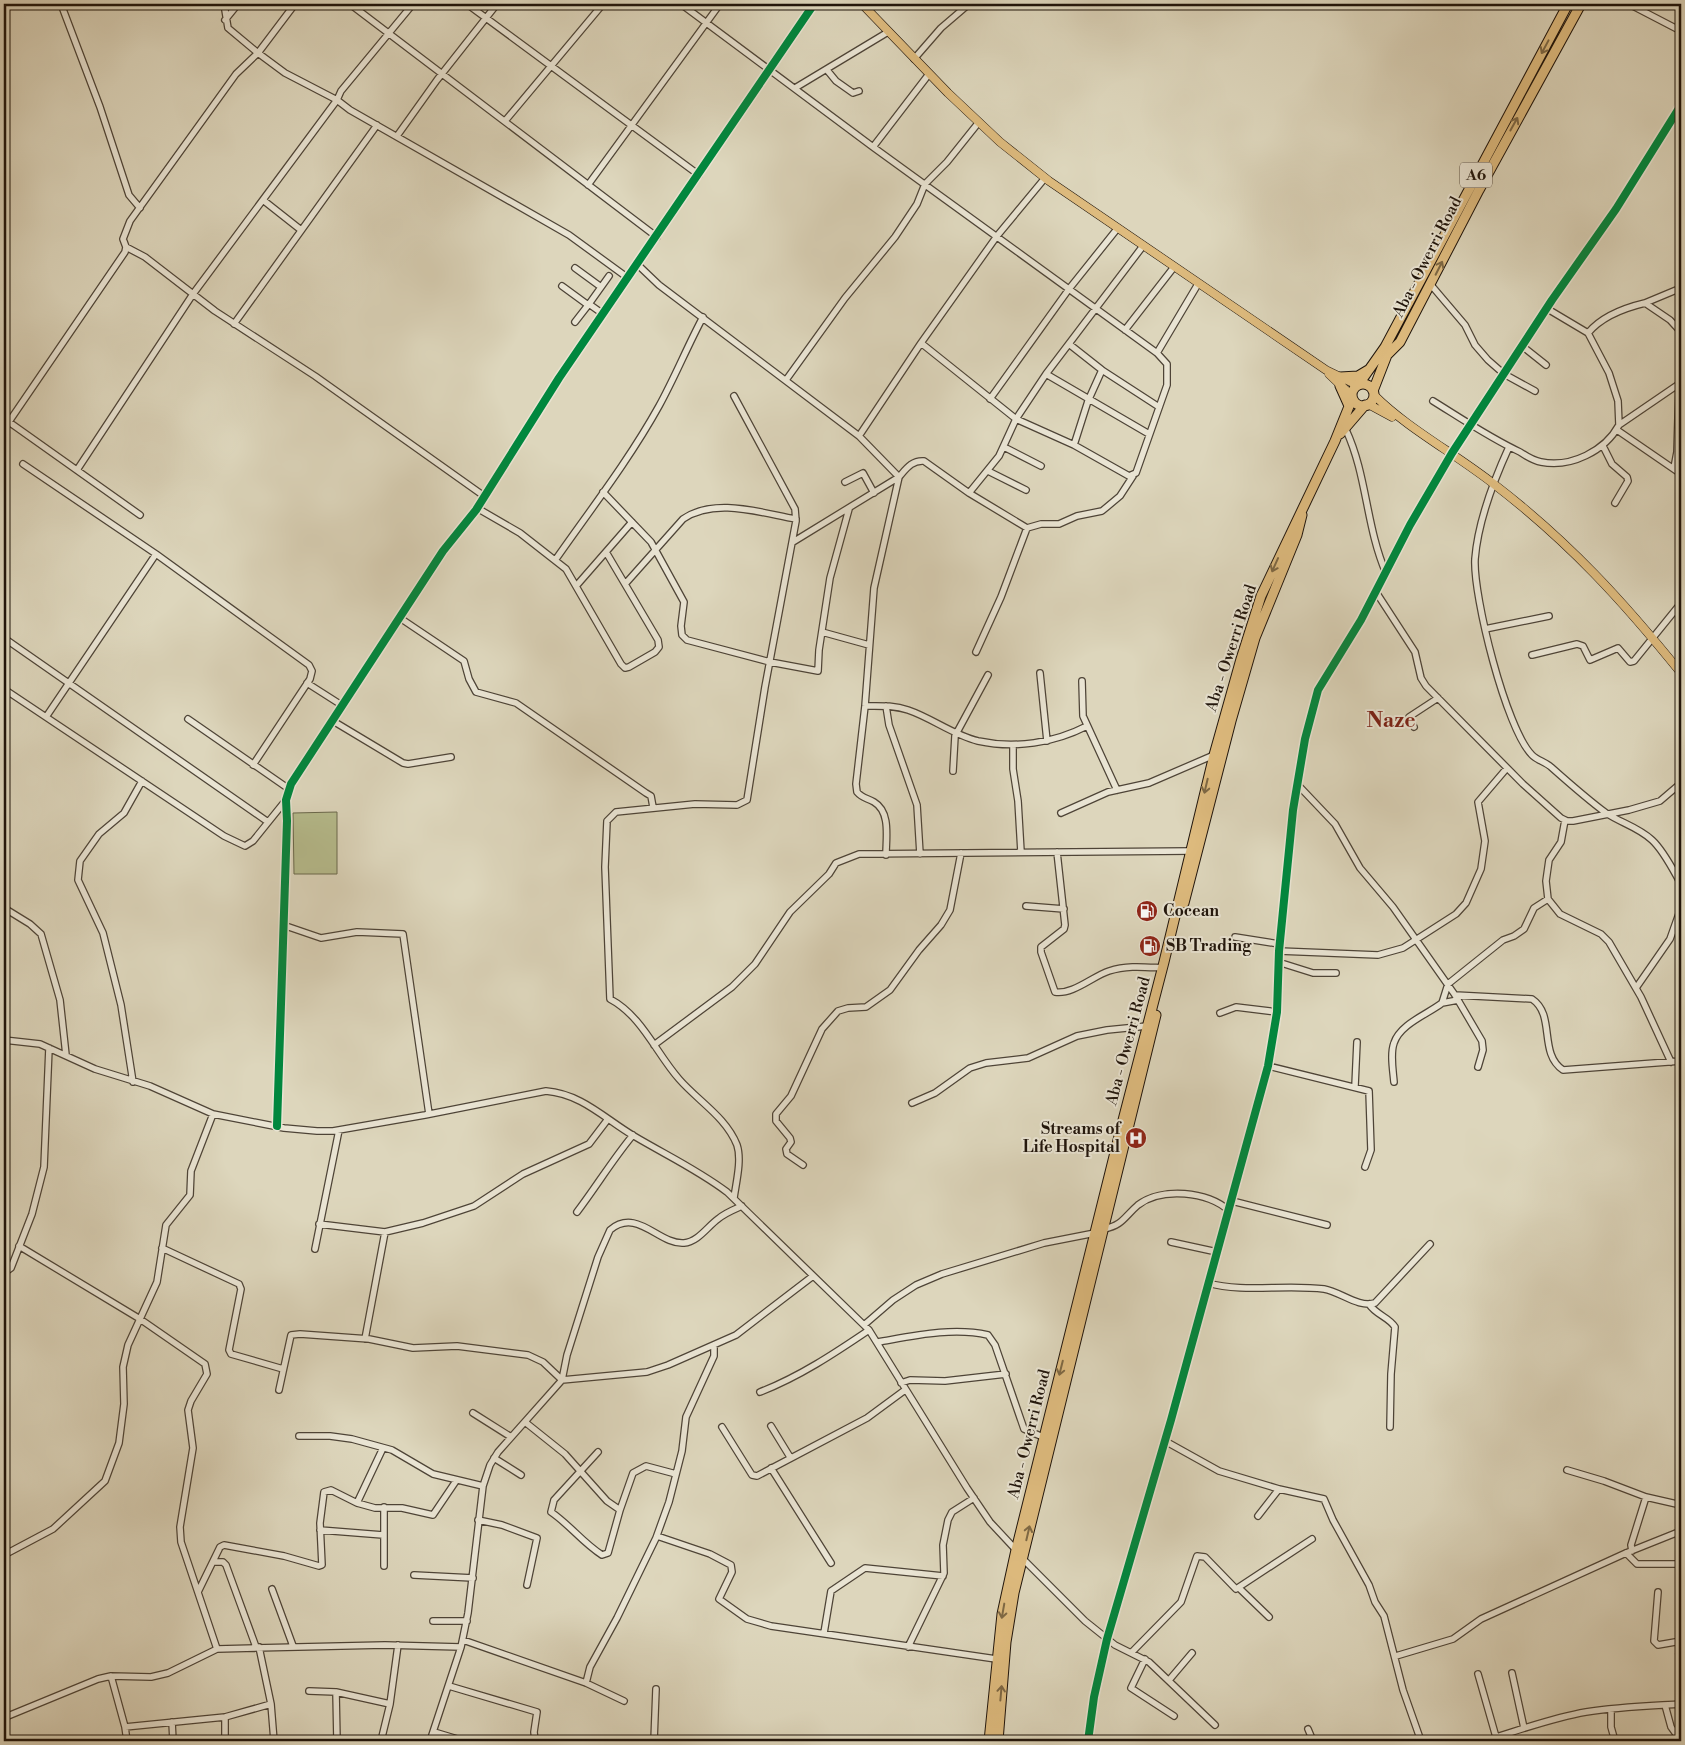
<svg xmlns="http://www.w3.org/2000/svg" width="1685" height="1745" font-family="'Libre Bodoni',serif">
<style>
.green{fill:#b6bc8d;stroke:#6a684c}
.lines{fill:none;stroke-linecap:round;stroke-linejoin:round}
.minor-casing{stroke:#4e4437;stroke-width:8}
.major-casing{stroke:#1f140b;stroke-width:9}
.highway-casing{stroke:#1f140b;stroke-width:11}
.minor{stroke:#e9e4d3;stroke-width:5.5}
.major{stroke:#debb7e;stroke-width:8}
.highway{stroke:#debb7e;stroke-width:9}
.cycleway-casing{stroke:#e9e4d3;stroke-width:11}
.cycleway{stroke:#00873e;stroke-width:8}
.oneway{stroke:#7e6844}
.labels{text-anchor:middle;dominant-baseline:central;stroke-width:4;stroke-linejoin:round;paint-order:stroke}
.shield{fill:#e9e4d3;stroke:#5c5247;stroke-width:1}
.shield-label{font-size:15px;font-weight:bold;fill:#1f140b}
.street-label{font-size:16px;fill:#1f140b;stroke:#e9e4d3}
.poi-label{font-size:16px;font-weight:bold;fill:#1f140b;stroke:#e9e4d3;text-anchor:start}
.district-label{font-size:21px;font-weight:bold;fill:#7a1f14;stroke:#e9e4d3}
</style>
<rect width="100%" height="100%" fill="#ddd6bc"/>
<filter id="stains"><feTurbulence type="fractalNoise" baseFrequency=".004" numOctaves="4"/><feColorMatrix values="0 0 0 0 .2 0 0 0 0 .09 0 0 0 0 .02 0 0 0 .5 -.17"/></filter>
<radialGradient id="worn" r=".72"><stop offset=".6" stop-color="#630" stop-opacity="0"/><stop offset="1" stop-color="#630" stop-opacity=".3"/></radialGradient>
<path class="green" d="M 337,812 L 337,874 L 294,874 L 293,813 Z"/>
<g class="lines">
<g class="minor-casing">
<path id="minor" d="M 61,4 L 100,107 L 129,195 L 140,208
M 135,4 L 140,4
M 350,4 L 657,237
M 413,4 L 341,91 L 337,100 L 350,110 L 569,235 L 628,278
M 467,4 L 699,175
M 681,4 L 873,147 L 1157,353 L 1198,284
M 1629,4 L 1681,31
M 225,20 L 238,4
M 914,59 L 941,28 L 969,4
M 827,70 L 836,81 L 853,93 L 859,91
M 795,88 L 888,32
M 505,121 L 603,4
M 397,136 L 437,80 L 497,4
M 873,147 L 929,74
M 1045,178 L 997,236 L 921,343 L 1016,419 L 1074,445 L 1129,476 L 1136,473 L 1167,385 L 1167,364 L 1157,353
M 588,185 L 720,4
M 263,200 L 301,230
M 126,247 L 145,257 L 215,311 L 315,376 L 484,496
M 637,264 L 659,285 L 859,436 L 899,477 L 793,542
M 575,268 L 601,287
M 1431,285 L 1465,325 L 1475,345 L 1488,360 L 1504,374 L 1535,391
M 562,286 L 588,305
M 1645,303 L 1681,288
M 603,314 L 589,304 L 609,276
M 575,322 L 589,304
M 234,324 L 377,125
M 1125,330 L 1174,267
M 1588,333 C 1602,316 1624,308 1645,303 L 1670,320 L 1681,332
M 1069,344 L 1102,370 L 1159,407
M 1522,346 L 1546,365
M 1046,374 L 1149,434
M 786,380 L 845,298 L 895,237 L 917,204 L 925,184 L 947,162 L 979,122
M 990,399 L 1069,289 L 1117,229
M 1433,401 C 1462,419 1490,438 1520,452 C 1526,456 1534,461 1541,462 C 1571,468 1605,451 1619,425 L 1618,401 L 1609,373 L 1588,333 L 1546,308
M 4,414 L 9,422 L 140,515
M 1619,425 L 1679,384 L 1681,376
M 4,429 L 125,252 L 126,247 L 123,239 L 130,221 L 236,74 L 258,53 L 228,28 L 224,4
M 1346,430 C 1367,475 1366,527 1386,573
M 1617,430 L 1681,474
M 859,436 L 921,343
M 1074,445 L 1088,401 L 1102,370
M 1603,446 L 1612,464 L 1627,477 L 1628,481 L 1615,503
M 1004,447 L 1041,466
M 1509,447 C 1493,482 1478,521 1475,559 C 1473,596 1506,729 1532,755 C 1537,760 1545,762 1551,767 C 1569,783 1587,799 1606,813 C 1621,823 1638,827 1652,840 C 1664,851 1673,870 1681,884
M 23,464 L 156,554 L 309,665 L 312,671 L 310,679 L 253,765
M 1674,468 L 1677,452 L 1679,384
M 77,470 L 193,294 L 337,100 L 285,73 L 258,53 L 295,4
M 988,471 L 1026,490
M 845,482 L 863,473 L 874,493
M 603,492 L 651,542 L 684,602 L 681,626 L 682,635 L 687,640 L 770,662 L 818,671 L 819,650 L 830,578 L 849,509
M 969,493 L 999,456 L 1016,419 L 1046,374 L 1143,246
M 477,508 L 520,533 L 566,569 L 621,664 L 625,668 L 629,667 L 655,652 L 659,647 L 658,640 L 606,552
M 556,559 C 591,509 629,460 659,406 C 675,377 687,347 703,317
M 626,583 L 683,519 C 715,497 761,513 796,519
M 577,585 L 632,522
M 1376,592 L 1415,652 L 1421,678 L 1426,686 L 1523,784 L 1561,818 L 1567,821 L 1573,821 L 1629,810 L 1660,801 L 1681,783
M 400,618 L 464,661 L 469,679 L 476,692 L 516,703 L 646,793 L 651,796 L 653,807
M 1485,629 L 1549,616
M 822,632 L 869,645
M 4,638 L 268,822
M 976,652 L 1001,597 L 1027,528
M 1532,655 L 1577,644 L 1583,646 L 1590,660 L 1618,648 L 1630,662 L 1634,661 L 1681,603
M 1040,673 L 1047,741
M 1082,681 L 1083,716 L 1117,790
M 307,683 L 343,706
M 4,689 L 224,836 L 245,846 L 253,841 L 286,800
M 865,706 C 879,706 894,705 908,710 C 932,718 953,735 978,741 C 1015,749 1054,743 1087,726
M 886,706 L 889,725 L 917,805 L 920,854
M 46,717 L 156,554
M 188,719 L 289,789
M 333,721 L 403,763 L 408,764 L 451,757
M 1414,727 L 1409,717 L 1438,698
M 1013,745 L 1013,769 L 1018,801 L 1021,852
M 953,771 L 955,736 L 988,675
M 1297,784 L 1335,824 L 1360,868 L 1393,907 L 1455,995 L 1482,1041 L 1483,1050 L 1478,1067
M 1061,813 L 1108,792 L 1149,783 L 1214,755
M 1565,820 L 1561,842 L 1549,860 L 1546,881 L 1548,899 L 1560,914 L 1601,934 L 1609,942 L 1641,997 L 1671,1062
M 1057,852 L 1065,925 L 1064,929 L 1041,947 L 1041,952 L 1055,992 C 1073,995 1093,976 1109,971 C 1127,965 1144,967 1163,968
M 886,855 C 886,838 891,812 874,802 C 867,798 862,798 857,792 L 856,784 L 865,706 L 874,588 L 899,477 C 906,469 912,460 924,461 L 969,493 L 1027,528 L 1041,524 L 1059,524 L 1077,516 L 1102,511 L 1120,496 L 1133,476
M 1026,906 L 1064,909
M 4,908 L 30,924 L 41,934 L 60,1000 L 66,1055
M 283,925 L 321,938 L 357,932 L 403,934 L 429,1114
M 1235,937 L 1279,944
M 1279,951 L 1378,955 L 1403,948 L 1456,914 L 1466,903 L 1481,869 L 1485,841 L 1478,802 L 1507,768
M 1278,962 L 1313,973 L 1336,973
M 1636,988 L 1670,939 L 1681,908
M 1455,995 L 1532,999 C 1556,1015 1538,1053 1563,1070 L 1681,1061
M 1442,1003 L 1458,1000
M 1220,1013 L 1236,1007 L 1277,1012
M 4,1040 L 40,1044 L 95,1069 L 150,1086 L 213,1114 L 284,1128 L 317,1131 L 333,1131 L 425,1115 L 546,1091 C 582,1094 605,1119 634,1136 C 666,1155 698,1170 727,1192 L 869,1330 L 967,1488 L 990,1522 L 1016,1550
M 654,1045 L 732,987 L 755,964 L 790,912 L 829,874 L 836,863 L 859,854 L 1191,851
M 1268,1066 L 1369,1091 L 1371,1150 L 1365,1167
M 133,1082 L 121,1005 L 103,933 L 78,880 L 80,861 L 99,834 L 124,813 L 142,781
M 1394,1082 C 1393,1070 1390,1054 1394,1043 C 1400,1024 1428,1014 1442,1003 L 1448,984 L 1503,940 L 1514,936 L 1524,929 L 1534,908 L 1548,899
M 1355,1086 L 1357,1042
M 912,1103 L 935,1093 L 970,1068 L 986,1063 L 1028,1058 L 1077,1036 L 1107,1030 L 1147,1026
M 277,1126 L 287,821 L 286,800 L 291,784 L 443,551 L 476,510 L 559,378 L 814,4
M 803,1165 L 787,1154 L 786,1149 L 791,1142 L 790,1138 L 776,1121 L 776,1114 L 791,1096 L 822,1029 L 838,1011 L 848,1008 L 866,1007 L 890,990 L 919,950 L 941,925 L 950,910 L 961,853
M 734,1198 C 736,1183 742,1160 737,1145 C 726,1117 698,1101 679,1079 C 656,1053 642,1016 610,999 L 605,867 L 607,821 L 616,812 L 695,804 L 737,805 L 747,800 L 765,687 L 796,521 L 795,509 L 734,396
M 1232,1201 L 1327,1225
M 577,1212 C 596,1187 613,1159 633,1135
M 319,1224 L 385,1232 L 423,1223 L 474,1206 L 523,1174 L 589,1144 L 608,1119
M 1104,1229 C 1123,1225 1124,1217 1138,1205 C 1161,1187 1209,1191 1229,1211
M 1171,1242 L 1217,1252
M 19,1246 L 140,1319 L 205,1364 L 207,1374 L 191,1401 L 188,1410 L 193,1448 L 180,1527 L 181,1542 L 217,1649
M 162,1248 L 239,1284 L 241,1289 L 229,1350 L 231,1354 L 283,1369
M 315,1249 L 339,1130
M 4,1273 L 11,1268 L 32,1214 L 44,1167 L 49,1048
M 1208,1283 C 1243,1293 1286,1284 1324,1289 C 1341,1292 1358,1308 1375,1303 L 1430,1244
M 1369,1304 C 1376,1315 1389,1317 1395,1327 L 1391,1374 L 1390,1427
M 864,1325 L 893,1300 L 916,1285 L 942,1274 L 1044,1243 L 1095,1233
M 365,1339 L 385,1232
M 878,1342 C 913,1336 952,1327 988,1335 L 995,1345 L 1024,1429 L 1043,1437
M 562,1380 L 567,1355 L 598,1257 L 610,1230 C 637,1207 659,1245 684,1243 C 698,1242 708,1226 718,1219 C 725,1213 733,1210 742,1206
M 901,1383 L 910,1380 L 945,1381 L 1006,1374
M 279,1390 L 291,1335 L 300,1334 L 369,1339 L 413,1348 L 457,1346 L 528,1355 L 543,1362 L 562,1380
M 760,1392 C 799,1377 835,1353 869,1330
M 473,1413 L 511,1437
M 525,1422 L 565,1454 L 607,1501 L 620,1510
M 771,1426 L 790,1457
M 722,1427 L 752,1475 L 757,1476 L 867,1418 L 905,1390
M 299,1436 L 330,1436 L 352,1439 L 392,1450 L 433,1474 L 483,1486
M 1165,1441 L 1219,1471 L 1279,1489
M 383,1448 L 357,1503 L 375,1508 L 402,1508 L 433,1515 L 456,1481
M 598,1452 L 554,1500 L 551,1512 C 570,1525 583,1543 602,1555 L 608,1553 L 620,1510 L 633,1473 L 646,1466 L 676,1474
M 494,1458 L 521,1475
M 771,1468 L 831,1563
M 1567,1470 L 1604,1481 L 1646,1497 L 1681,1505
M 1258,1516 L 1279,1489 L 1324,1499 L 1333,1520 L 1369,1585 L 1375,1602 L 1384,1616 L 1403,1690 L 1421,1741
M 478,1520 L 502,1525 L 537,1538 L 527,1585
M 320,1530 L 383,1535
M 657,1536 L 710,1554 L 731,1565 L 732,1572 L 719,1599 L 747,1619 L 771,1626 L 996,1659
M 1632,1551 L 1631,1545 L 1646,1497
M 1626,1553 L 1637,1564 L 1676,1564
M 4,1555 L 53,1529 L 105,1481 L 119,1443 L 124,1404 L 123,1367 L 128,1345 L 157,1282 L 166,1225 L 190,1195 L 191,1171 L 213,1114
M 1022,1558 L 1085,1621 L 1115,1645 L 1149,1662 L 1215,1725
M 213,1562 L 223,1562 L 226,1565 L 256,1647
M 384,1566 L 384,1507
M 414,1575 L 473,1578
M 1239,1588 L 1269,1617
M 272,1589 L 293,1646
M 198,1592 L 220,1547 L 224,1545 L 284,1556 L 319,1566 L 322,1565 L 320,1523 L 324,1492 L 331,1490 L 357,1503
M 1658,1592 L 1654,1641 L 1658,1645 L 1681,1641
M 433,1621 L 467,1621
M 824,1633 L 831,1591 L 865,1568 L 943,1576
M 463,1640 L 586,1683 L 624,1701
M 259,1647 L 271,1704 L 274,1741
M 908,1647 L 944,1573 L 943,1545 L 948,1520 L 952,1512 L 974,1498
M 1132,1652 L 1181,1602 L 1197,1556 L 1205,1557 L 1236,1589 L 1312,1539
M 1679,1654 L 1681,1659
M 1396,1656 L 1453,1639 L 1481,1619 L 1626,1553 L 1681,1531
M 1145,1659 L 1131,1688 L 1174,1716
M 1512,1673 L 1524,1728
M 1478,1674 L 1496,1737
M 111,1676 L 125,1727 L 127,1741
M 1170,1679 L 1192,1653
M 586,1683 L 590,1667 L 617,1618 L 656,1538 L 669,1502 L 682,1451 L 686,1417 L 714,1356 L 714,1345
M 449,1686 L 537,1712 L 534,1732 L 535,1741
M 309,1691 L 336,1692 L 390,1704
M 336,1692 L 337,1741
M 1665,1705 L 1671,1727 L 1681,1741
M 1611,1709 L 1611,1727 L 1615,1741
M 8,1716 L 98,1679 L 111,1676 L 151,1677 L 168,1673 L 217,1649 L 385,1645 L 461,1647
M 225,1717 L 225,1741
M 172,1722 L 173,1741
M 125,1727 L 225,1717 L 271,1704
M 1308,1729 L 1313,1741
M 434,1732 L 464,1741
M 381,1741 L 390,1704 L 398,1645
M 430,1741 L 461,1647 L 468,1613 L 483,1486 L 490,1465 L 498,1452 L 562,1380 L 647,1372 L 668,1365 L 736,1335 L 813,1276
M 654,1741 L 656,1689
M 1088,1741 L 1094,1697 L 1107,1639 L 1171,1420 L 1268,1066 L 1277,1012 L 1279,951 L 1293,810 L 1305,739 L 1318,690 L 1361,620 L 1410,525 L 1452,453 L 1552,300 L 1616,209 L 1681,105
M 1483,1741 C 1517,1731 1551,1718 1586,1712 C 1618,1707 1649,1706 1681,1704"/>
</g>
<g class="major-casing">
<path id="major" d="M 862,4 L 948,93 L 1000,142 L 1049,181 L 1326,370 L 1357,385
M 1329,374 L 1352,396
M 1374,395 C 1408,429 1456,454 1495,485 C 1569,542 1623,601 1681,673
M 1368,404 L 1392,417"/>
</g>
<g class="highway-casing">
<path id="highway" d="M 1340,377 L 1358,376 L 1368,370
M1352 395a11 11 0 1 1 22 0a11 11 0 1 1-22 0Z
M 1359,384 L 1385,347 L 1568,4
M 1340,386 L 1349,406
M 1373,391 L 1387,355 L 1400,342 L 1479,190 L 1581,4
M 1340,434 L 1365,405
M 1184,903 L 1231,721 L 1255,638 L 1297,535 L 1302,515
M 989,1741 L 1002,1614 L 1016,1550 L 1123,1120 L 1164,962 L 1214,755 L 1241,659 L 1261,596 L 1335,441 L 1352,399
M 998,1741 L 1006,1642 L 1014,1593 L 1156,1015"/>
</g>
<use href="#minor" class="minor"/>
<use href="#major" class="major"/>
<use href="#highway" class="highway"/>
<g class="cycleway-casing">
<path id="cycleway" d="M 277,1126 L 287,821 L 286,800 L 291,784 L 443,551 L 476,510 L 559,378 L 814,4
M 1088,1741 L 1094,1697 L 1107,1639 L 1171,1420 L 1268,1066 L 1277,1012 L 1279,951 L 1293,810 L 1305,739 L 1318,690 L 1361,620 L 1410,525 L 1452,453 L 1552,300 L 1616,209 L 1681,105"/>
</g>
<use href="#cycleway" class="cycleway"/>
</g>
<defs><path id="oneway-shaft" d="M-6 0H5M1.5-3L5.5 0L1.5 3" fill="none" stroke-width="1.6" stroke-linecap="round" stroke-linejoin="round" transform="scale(1.25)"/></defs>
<g class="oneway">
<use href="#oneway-shaft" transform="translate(1545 47) rotate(118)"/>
<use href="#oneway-shaft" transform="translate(1514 124) rotate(-61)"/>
<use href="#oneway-shaft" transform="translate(1439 268) rotate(-63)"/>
<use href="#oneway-shaft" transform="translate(1275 565) rotate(114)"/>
<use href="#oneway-shaft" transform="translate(1206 786) rotate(103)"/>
<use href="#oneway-shaft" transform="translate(1061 1368) rotate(104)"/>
<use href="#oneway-shaft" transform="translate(1028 1533) rotate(-77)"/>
<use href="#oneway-shaft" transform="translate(1003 1611) rotate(100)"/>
<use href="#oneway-shaft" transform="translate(1001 1693) rotate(-85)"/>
</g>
<defs>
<g id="fuel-disc" transform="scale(1.125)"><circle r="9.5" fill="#8f2418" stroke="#e9e4d3"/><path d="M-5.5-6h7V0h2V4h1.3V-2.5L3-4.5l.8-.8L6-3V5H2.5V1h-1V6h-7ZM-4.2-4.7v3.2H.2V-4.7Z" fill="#fff"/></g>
<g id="hospital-disc" transform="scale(1.125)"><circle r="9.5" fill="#8f2418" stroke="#e9e4d3"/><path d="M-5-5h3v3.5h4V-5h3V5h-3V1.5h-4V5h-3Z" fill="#fff"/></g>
</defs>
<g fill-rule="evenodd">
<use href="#fuel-disc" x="1147" y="911"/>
<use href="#fuel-disc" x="1150" y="946"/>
<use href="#hospital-disc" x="1136" y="1138"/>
</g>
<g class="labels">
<rect class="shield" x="1460" y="162.5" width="32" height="25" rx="4"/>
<g class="shield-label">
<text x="1476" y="175">A6</text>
</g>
<g class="street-label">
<text transform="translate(1427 257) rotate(-63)">Aba - Owerri Road</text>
<text transform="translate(1231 648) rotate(-72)">Aba - Owerri Road</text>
<text transform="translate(1128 1041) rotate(-75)">Aba - Owerri Road</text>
<text transform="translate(1029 1434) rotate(-76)">Aba - Owerri Road</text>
</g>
<g class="poi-label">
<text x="1163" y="911">Cocean</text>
<text x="1166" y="946">SB Trading</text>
<text x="1120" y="1129" text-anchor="end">Streams of<tspan x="1120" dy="18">Life Hospital</tspan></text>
</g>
<g class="district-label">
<text x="1391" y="721">Naze</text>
</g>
</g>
<rect width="1685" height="1745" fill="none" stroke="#ddd6bc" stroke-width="20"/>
<rect x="5" y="5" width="1675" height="1735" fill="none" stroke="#1f140b" stroke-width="2.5"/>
<rect x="10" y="10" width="1665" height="1725" fill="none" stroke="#1f140b"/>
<rect width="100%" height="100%" filter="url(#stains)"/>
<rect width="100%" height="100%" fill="url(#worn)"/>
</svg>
